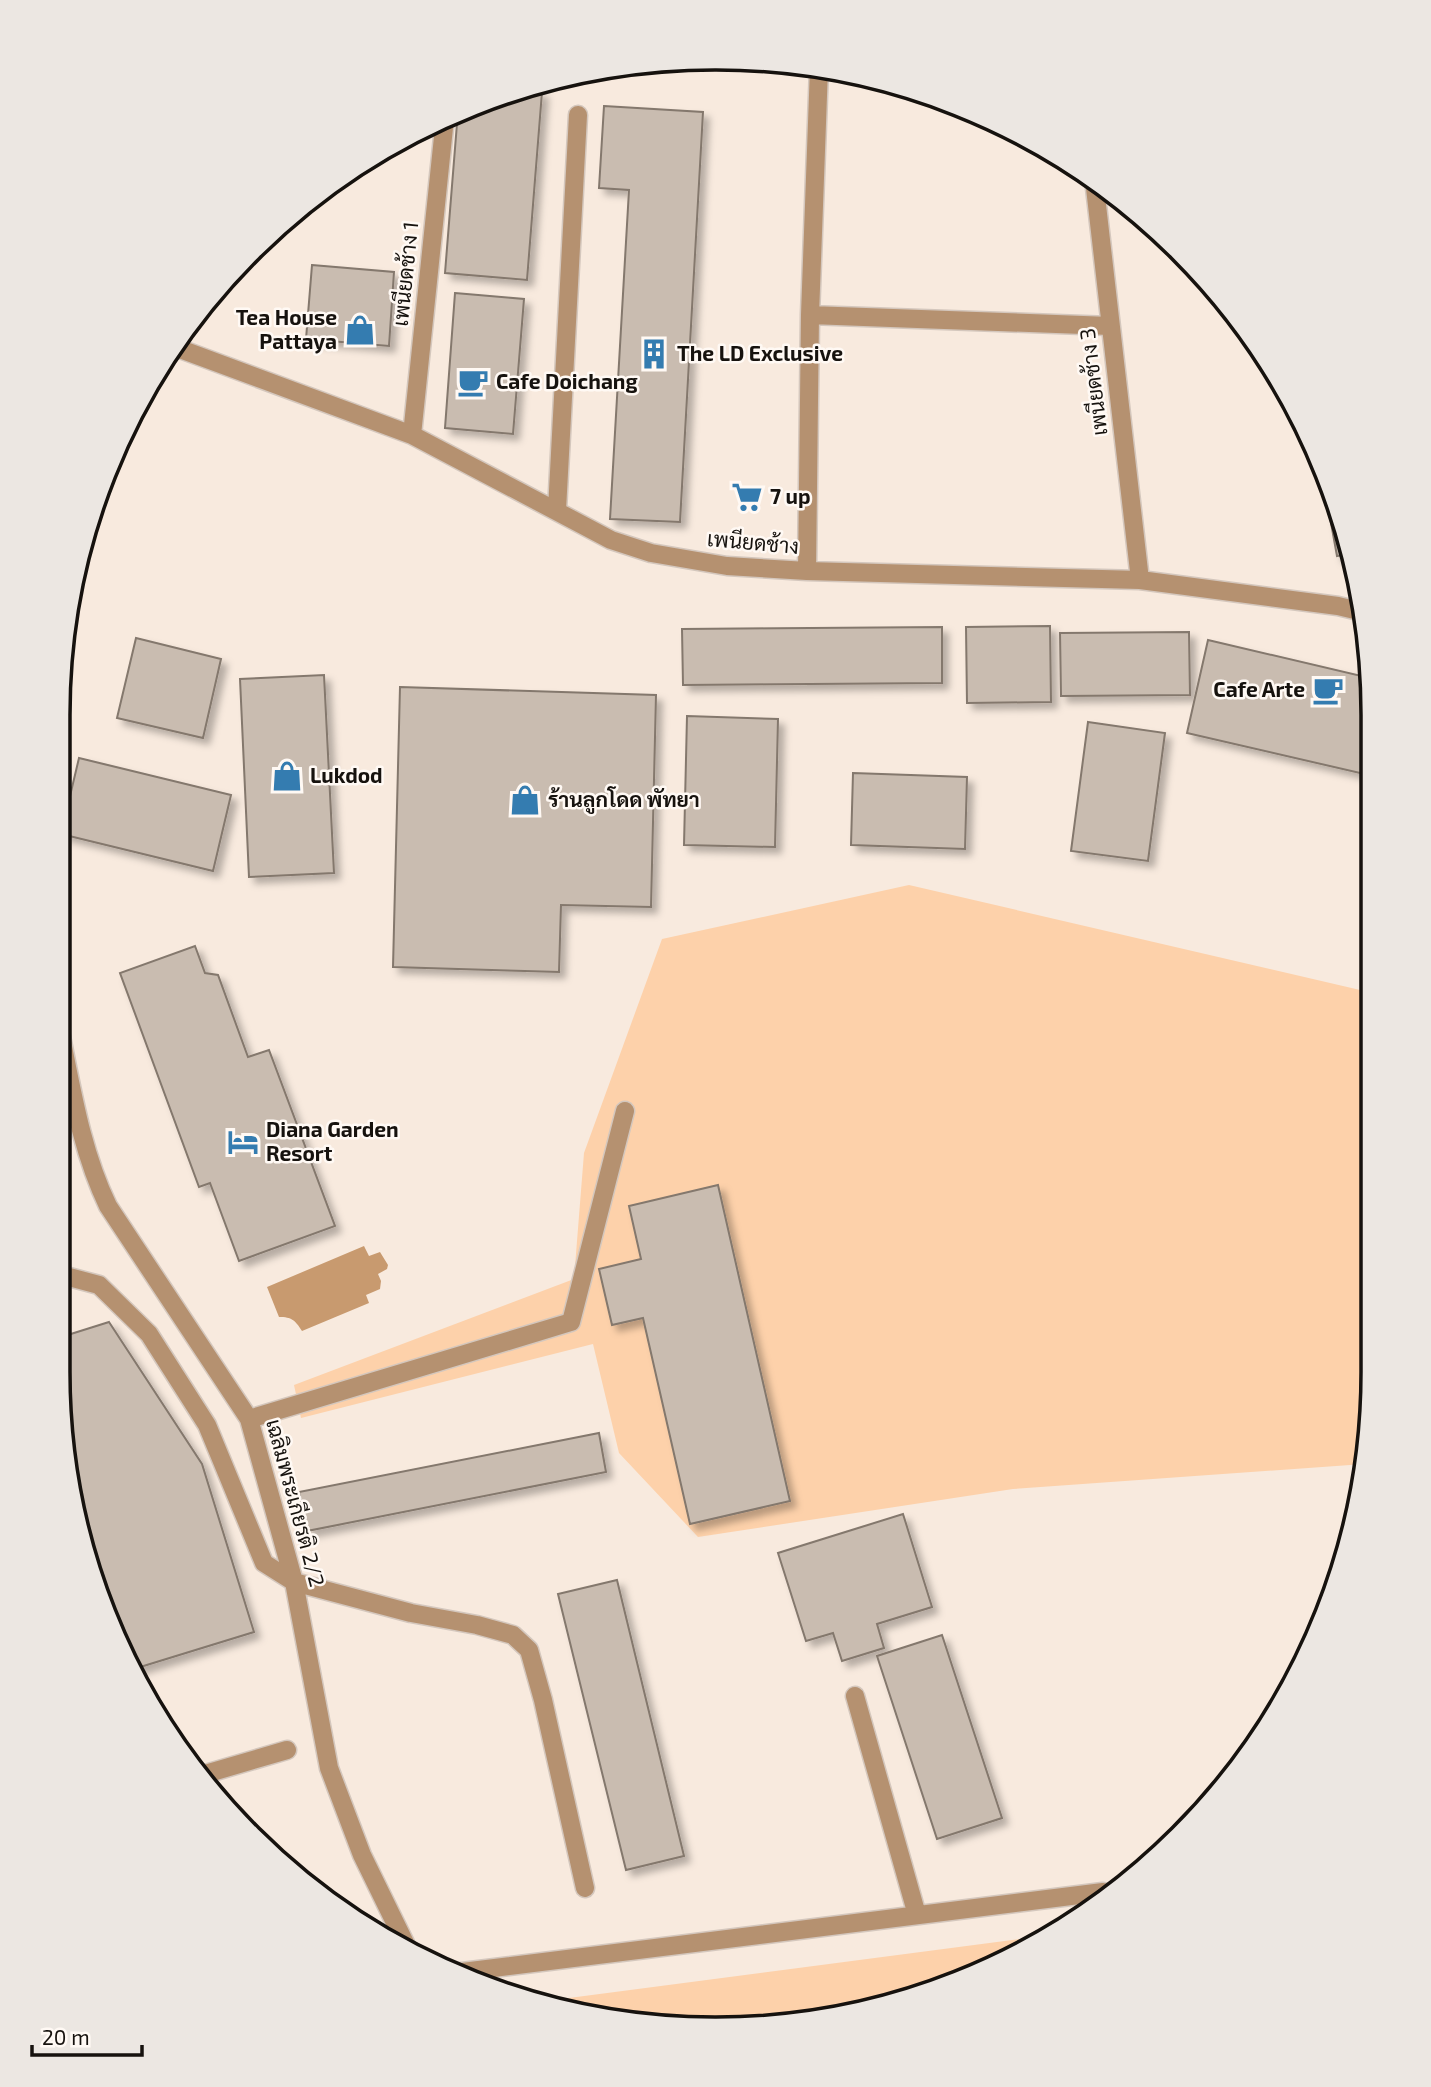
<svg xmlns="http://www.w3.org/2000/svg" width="1431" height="2087" font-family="'Exo 2',Sarabun,sans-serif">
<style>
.green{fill:#fdd1aa}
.water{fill:#c89a6f}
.building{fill:#c9bcb0;stroke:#84786d;stroke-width:2;filter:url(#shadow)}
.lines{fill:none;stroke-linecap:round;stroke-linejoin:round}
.minor-casing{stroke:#d4c7bd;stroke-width:21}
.minor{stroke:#b59170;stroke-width:18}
.labels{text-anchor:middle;stroke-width:5;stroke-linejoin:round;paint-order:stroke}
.street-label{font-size:21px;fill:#16120e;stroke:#fff9f4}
.poi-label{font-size:21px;font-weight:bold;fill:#16120e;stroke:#fff9f4;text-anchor:start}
.rim{fill:none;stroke:#16120e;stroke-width:3.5}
</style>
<defs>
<filter id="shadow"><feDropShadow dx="6" dy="6" stdDeviation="3.5" flood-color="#0004"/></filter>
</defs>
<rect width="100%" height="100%" fill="#f8eade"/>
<path class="green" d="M909,885L1373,993V1371L1364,1464L1013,1489L698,1537L619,1453L593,1344L301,1418L294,1385L574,1279L584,1153L662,939Z
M1043,1936L1007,1961L843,2017L630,2024L546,2001Z"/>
<path class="water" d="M364,1246L369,1256L380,1252L388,1265L387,1269L378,1274L381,1281L380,1289L366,1295L369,1303L302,1331C295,1320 292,1317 279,1317L267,1287Z"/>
<path class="building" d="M521,90L542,92L527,280L445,273L458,111Z
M604,106L703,112L680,522L610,519L629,190L599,188Z
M312,265L394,272L389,346L306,339Z
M455,293L524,299L513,434L445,428Z
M1322,473L1349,554L1337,556Z
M1050,626L1051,702L967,703L966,627Z
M942,627V683L683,685L682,629Z
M1189,632L1190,695L1061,696L1060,633Z
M136,638L221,659L203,738L117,718Z
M1208,640L1370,678L1373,716V776L1187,733Z
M324,675L334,873L249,877L240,679Z
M400,687L656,695L651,907L561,905L559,972L393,967Z
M687,716L778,719L775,847L684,845Z
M1088,722L1165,733L1148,861L1071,851Z
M79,758L231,795L213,871L61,834Z
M853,773L967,777L965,849L851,845Z
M195,946L205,973L218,975L248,1057L269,1050L335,1226L239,1261L210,1183L199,1187L120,973Z
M718,1185L790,1501L690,1524L643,1318L612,1325L599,1269L641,1259L629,1206Z
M109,1322L202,1464L254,1632L137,1668L80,1542L58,1372V1338Z
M599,1433L606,1472L307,1531L299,1492Z
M903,1514L932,1607L877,1624L884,1648L842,1661L833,1633L806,1641L778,1553Z
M617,1580L684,1856L626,1870L558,1594Z
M942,1635L1002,1818L937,1839L877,1656Z"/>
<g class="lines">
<g class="minor-casing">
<path id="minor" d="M1094,179L1140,580
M810,315L1110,326
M180,349L412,435L611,540L651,553L727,566L807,571L1140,580L1338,606L1363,612
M412,435L445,118
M557,510L578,115
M807,571L810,315L819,68
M58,1022C71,1084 80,1148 108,1206L249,1419L294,1582L329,1768L362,1855L405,1943
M58,1274L99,1285L149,1334L207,1425L264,1563L294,1582L411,1613L477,1625L513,1635L529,1650L543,1700L585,1888
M249,1419L571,1322L625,1111
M855,1696L917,1915
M202,1775L287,1750
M454,1973L1103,1892"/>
</g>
<use href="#minor" class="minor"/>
</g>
<defs>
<g id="shop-bare" transform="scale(2.415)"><path d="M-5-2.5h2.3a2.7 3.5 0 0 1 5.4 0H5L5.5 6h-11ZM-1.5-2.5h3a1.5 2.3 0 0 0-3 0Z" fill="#347cb0" stroke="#fff9f4" stroke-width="2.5" paint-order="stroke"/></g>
<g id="building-bare" transform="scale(2.415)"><path d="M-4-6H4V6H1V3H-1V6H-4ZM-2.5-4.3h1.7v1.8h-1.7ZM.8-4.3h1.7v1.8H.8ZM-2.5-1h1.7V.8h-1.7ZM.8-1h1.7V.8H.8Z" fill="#347cb0" stroke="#fff9f4" stroke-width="2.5" paint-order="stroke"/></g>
<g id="cafe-bare" transform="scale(2.415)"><path d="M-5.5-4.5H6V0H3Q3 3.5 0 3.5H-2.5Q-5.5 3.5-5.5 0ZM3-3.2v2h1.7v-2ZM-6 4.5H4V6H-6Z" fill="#347cb0" stroke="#fff9f4" stroke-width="2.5" paint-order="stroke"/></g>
<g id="supermarket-bare" transform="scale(2.415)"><path d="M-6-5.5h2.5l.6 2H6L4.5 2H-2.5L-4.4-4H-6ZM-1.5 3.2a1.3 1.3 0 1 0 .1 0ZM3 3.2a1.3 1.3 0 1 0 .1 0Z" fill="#347cb0" stroke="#fff9f4" stroke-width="2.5" paint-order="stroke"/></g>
<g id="hotel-bare" transform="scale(2.415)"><path d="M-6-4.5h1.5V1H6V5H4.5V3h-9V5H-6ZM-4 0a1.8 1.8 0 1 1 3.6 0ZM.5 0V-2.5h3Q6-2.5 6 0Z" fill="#347cb0" stroke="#fff9f4" stroke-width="2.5" paint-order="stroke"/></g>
</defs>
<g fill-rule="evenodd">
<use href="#shop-bare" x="360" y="330"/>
<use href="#building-bare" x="654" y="354"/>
<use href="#cafe-bare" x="473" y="382"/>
<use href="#supermarket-bare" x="747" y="497"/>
<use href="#cafe-bare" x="1328" y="690"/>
<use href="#shop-bare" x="287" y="776"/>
<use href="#shop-bare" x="525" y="800"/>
<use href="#hotel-bare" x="243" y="1142"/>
</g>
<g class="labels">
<g class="street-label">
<text transform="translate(406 274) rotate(-84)" y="7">เพนียดช้าง 1</text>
<text transform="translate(1094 382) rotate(-97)" y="7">เพนียดช้าง 3</text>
<text transform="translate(753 543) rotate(5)" y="7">เพนียดช้าง</text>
<text transform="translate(295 1503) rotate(75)" y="7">เฉลิมพระเกียรติ 2/2</text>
</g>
<g class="poi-label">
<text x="337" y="325" text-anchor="end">Tea House<tspan x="337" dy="24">Pattaya</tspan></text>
<text x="677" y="361">The LD Exclusive</text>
<text x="496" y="389">Cafe Doichang</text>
<text x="770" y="504">7 up</text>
<text x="1305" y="697" text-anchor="end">Cafe Arte</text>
<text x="310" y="783">Lukdod</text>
<text x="548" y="807">ร้านลูกโดด พัทยา</text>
<text x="266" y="1137">Diana Garden<tspan x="266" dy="24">Resort</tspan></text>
</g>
</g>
<path d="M0 0H1431V2087H0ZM715 70H716A645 645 0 0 1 1361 715V1372A645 645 0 0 1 716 2017H715A645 645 0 0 1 70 1372V715A645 645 0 0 1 715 70Z" fill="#ece7e2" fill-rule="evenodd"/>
<path class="rim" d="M715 70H716A645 645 0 0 1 1361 715V1372A645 645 0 0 1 716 2017H715A645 645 0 0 1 70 1372V715A645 645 0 0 1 715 70Z"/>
<path d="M32 2045v10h110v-10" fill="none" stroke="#16120e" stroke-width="3.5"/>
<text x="42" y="2045" font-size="21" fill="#16120e" stroke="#fff9f4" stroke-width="5" paint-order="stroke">20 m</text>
</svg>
